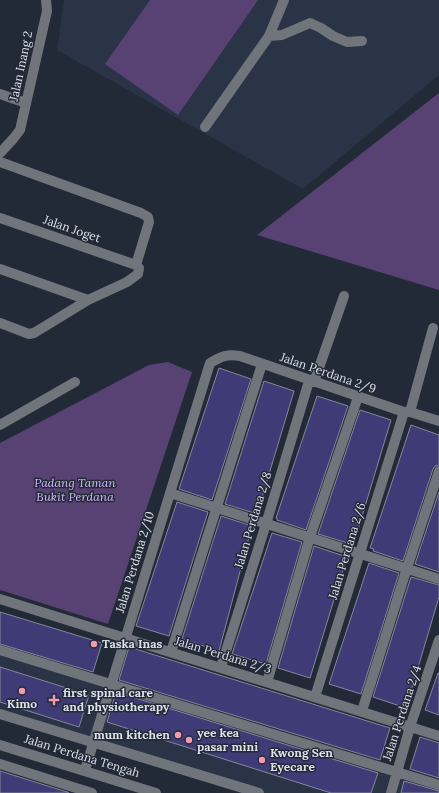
<svg xmlns="http://www.w3.org/2000/svg" width="439" height="793" font-family="Lora,serif">
<style>
.built{fill:#2a3446}
.green{fill:#584273}
.building{fill:#3e3b76;stroke:#868799}
.lines{fill:none;stroke-linecap:round;stroke-linejoin:round}
.minor{stroke:#6f757b;stroke-width:10}
.poi-dot{fill:#f29aaf;stroke:#232a37;stroke-width:1.5}
.labels{text-anchor:middle;stroke-width:3;stroke-linejoin:round;paint-order:stroke}
.street-label{font-size:12px;fill:#dce1ea;stroke:#232a37}
.park-label{font-size:12px;font-style:italic;fill:#d5b8fe;stroke:#232a37}
.poi-label{font-size:12px;font-weight:bold;fill:#dce1ea;stroke:#232a37;text-anchor:start}
</style>
<rect width="100%" height="100%" fill="#232a37"/>
<path class="built" d="M64,0H439V75L303,189L57,50Z
M0,647L439,782V793H244L0,719Z"/>
<path class="green" d="M150,0H258L178,115L105,64Z
M439,93V290L257,235Z
M168,362L192,372L108,624L0,590V443L149,365Z"/>
<path class="building" d="M219,368L251,379L212,500L179,489Z
M264,381L294,391L257,514L225,504Z
M317,396L348,406L306,530L277,520V518H276Z
M360,410L391,420L354,543L352,542L351,544L318,534Z
M411,425L439,435V465L435,466L433,469L403,561L373,551L374,549L370,548Z
M439,492V572L415,564Z
M177,502L208,512L169,636L136,626Z
M221,516L252,526L219,651L182,639Z
M272,533L302,542L266,664L232,654Z
M314,546L347,557L310,678L278,668Z
M369,563L399,573L361,694L329,684Z
M411,577L439,585V597L406,708L373,697Z
M0,612L102,643L93,672L0,644Z
M129,647L390,728L380,760L119,680Z
M0,667L89,695L79,727L0,702Z
M438,673H439V715L425,710Z
M116,692L378,773L371,793H331L107,722Z
M420,737L439,743V778L410,769Z
M0,771L67,792L69,793H0Z
M404,781L439,791V793H401Z"/>
<g class="lines">
<path class="minor" d="M269,36L282,35L310,23L321,28L333,36L347,42L362,41
M0,94L26,103
M205,127L269,36L284,0
M0,153L13,139L20,130L47,11L46,0
M0,162L141,213L148,217L149,222L136,265L139,268L138,274L127,282L88,300L34,333L29,334L0,323
M0,218L136,265
M0,269L88,300
M314,382L344,296
M410,412L433,328
M0,425L75,382
M170,493L439,579
M0,599L439,736
M0,650L439,785
M171,652L262,364
M221,667L266,524L309,381
M267,682L310,537L358,397
M315,697L404,412
M362,711L407,568L439,471
M0,714L259,793
M0,745L156,793
M0,764L92,793
M85,770L210,363C222,356 227,354 240,356L404,412H410L439,421
M391,793L410,727L439,640"/>
</g>
<g class="poi-dot">
<circle cx="94" cy="644" r="4"/>
<circle cx="22" cy="691" r="4"/>
<path d="M52 694h4v4h4v4h-4v4h-4v-4h-4v-4h4z"/>
<circle cx="178" cy="735" r="4"/>
<circle cx="189" cy="740" r="4"/>
<circle cx="262" cy="760" r="4"/>
</g>
<g class="labels">
<g class="street-label">
<text transform="translate(21 66) rotate(-78)" y="4">Jalan Inang 2</text>
<text transform="translate(72 229) rotate(19)" y="4">Jalan Joget</text>
<text transform="translate(328 373) rotate(19)" y="4">Jalan Perdana 2/9</text>
<text transform="translate(253 520) rotate(-73)" y="4">Jalan Perdana 2/8</text>
<text transform="translate(347 551) rotate(-73)" y="4">Jalan Perdana 2/6</text>
<text transform="translate(135 562) rotate(-73)" y="4">Jalan Perdana 2/10</text>
<text transform="translate(223 655) rotate(17)" y="4">Jalan Perdana 2/3</text>
<text transform="translate(402 713) rotate(-72)" y="4">Jalan Perdana 2/4</text>
<text transform="translate(82 756) rotate(17)" y="4">Jalan Perdana Tengah</text>
</g>
<g class="park-label">
<text x="75" y="487">Padang Taman<tspan x="75" dy="14">Bukit Perdana</tspan></text>
</g>
<g class="poi-label">
<text x="102" y="648">Taska Inas</text>
<text x="63" y="697">first spinal care<tspan x="63" dy="14">and physiotherapy</tspan></text>
<text x="22" y="708" text-anchor="middle">Kimo</text>
<text x="197" y="737">yee kea<tspan x="197" dy="14">pasar mini</tspan></text>
<text x="170" y="739" text-anchor="end">mum kitchen</text>
<text x="270" y="757">Kwong Sen<tspan x="270" dy="14">Eyecare</tspan></text>
</g>
</g>
</svg>
